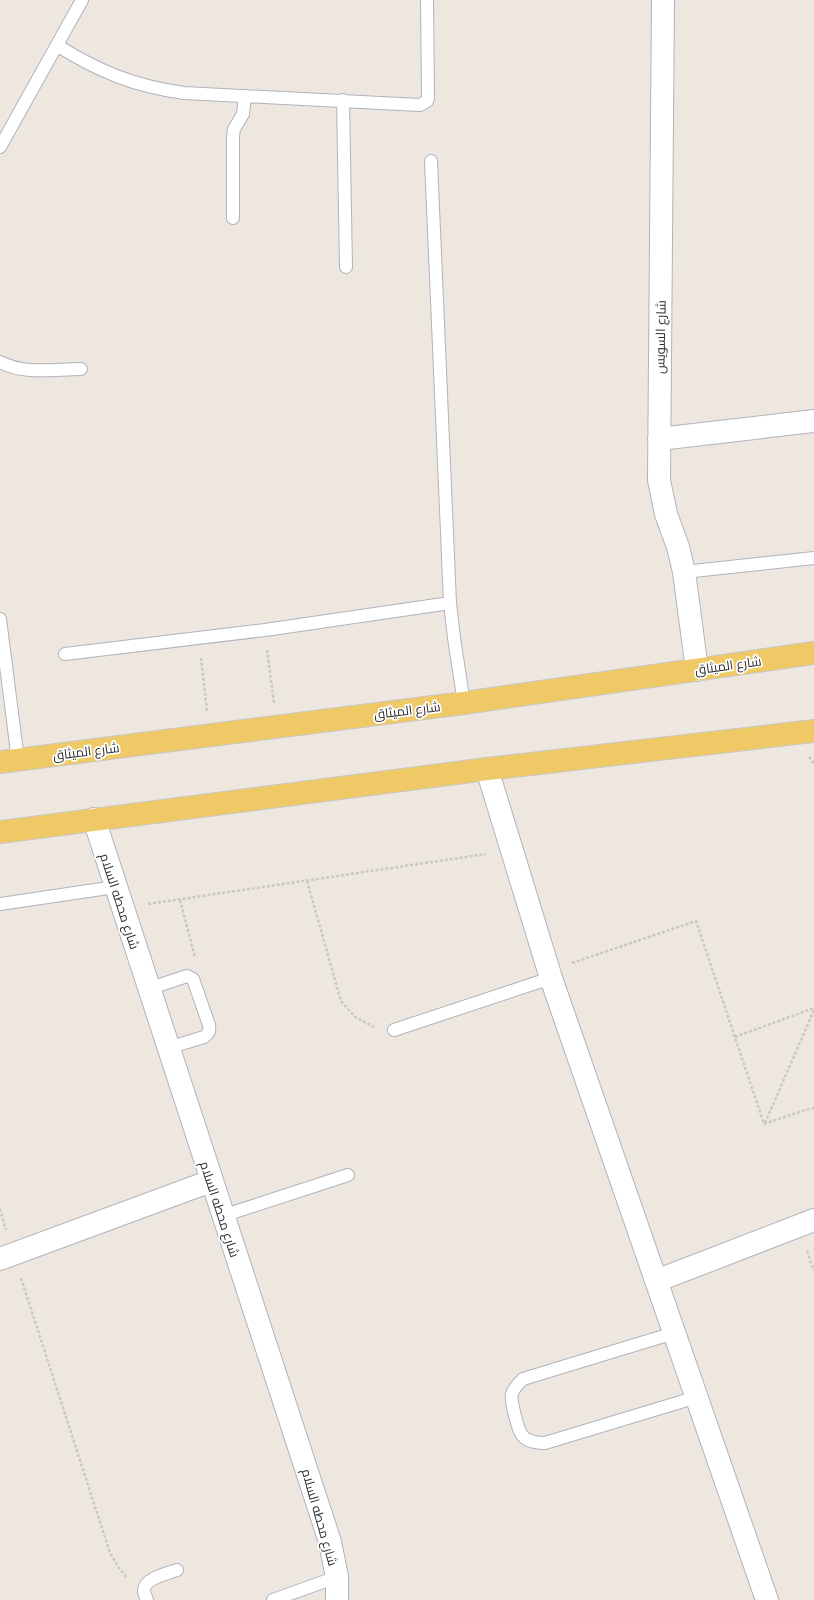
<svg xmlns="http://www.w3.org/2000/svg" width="814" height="1600" font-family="Roboto,Cairo,sans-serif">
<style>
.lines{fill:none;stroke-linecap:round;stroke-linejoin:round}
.lane-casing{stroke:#b0b3bd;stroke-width:14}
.street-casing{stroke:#b0b3bd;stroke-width:24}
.primary-casing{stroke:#c8c8c8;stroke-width:24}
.path{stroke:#c8c8c8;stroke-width:2.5;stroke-dasharray:3 2;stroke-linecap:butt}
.lane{stroke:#fff;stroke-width:12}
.street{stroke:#fff;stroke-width:22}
.primary{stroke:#eec965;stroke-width:22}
.labels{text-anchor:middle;stroke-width:3.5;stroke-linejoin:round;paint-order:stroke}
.street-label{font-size:13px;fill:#2d2d2d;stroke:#fff}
</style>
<rect width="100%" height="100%" fill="#eee7e0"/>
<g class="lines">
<g class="lane-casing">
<path id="lane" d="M58,46C100,72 134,86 184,93L420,105L427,101L428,98L427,0
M343,100L346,267
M0,147L82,0
M431,161L450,603L454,638L464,703
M233,218V137L234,129L243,114L245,96
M0,362C24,375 55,369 81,369
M684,572L814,558
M0,619L18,760
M65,654L265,630L450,603
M0,904L115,887
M148,989L187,976L193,979L209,1025C210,1031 209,1033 204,1037L168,1048
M394,1030L551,978
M222,1216L348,1175
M674,1333L523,1379C519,1383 514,1387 512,1394C510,1400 518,1430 522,1435C527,1442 537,1443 545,1443L697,1397
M147,1600C146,1597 144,1594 144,1591C143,1579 168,1573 177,1570
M273,1600L337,1577"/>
</g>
<g class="street-casing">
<path id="street" d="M663,0L659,480L666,514L678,547L684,572L697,670
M659,439L814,421
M487,769L551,978L767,1600
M94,819L330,1542L337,1577V1600
M0,1259L211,1181
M656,1281L814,1220"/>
</g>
<g class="primary-casing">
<path id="primary" d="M0,762L464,703L814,653
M0,832L487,769L814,731"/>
</g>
<path class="path" d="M267,650L274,703
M201,658L207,711
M809,757L814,764
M307,881L341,1001L355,1017L374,1027
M180,900L195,957
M148,904L486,854
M572,963L696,921L764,1124L805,1110L814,1108
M735,1037L814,1008
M765,1123L814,1010
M0,1209L6,1230
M807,1251L814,1271
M21,1278L110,1553L119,1568L127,1578"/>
<use href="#lane" class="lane"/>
<use href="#street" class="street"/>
<use href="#primary" class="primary"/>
</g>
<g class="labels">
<g class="street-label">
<text transform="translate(660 337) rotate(-89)" y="5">شارع السويس</text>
<text transform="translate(728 665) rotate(-8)" y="5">شارع الميثاق</text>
<text transform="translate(407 710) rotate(-7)" y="5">شارع الميثاق</text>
<text transform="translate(86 751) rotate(-7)" y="5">شارع الميثاق</text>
<text transform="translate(120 901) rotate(72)" y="5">شارع محطه السلام</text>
<text transform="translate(220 1209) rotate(72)" y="5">شارع محطه السلام</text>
<text transform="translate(320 1517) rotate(74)" y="5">شارع محطه السلام</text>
</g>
</g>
</svg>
